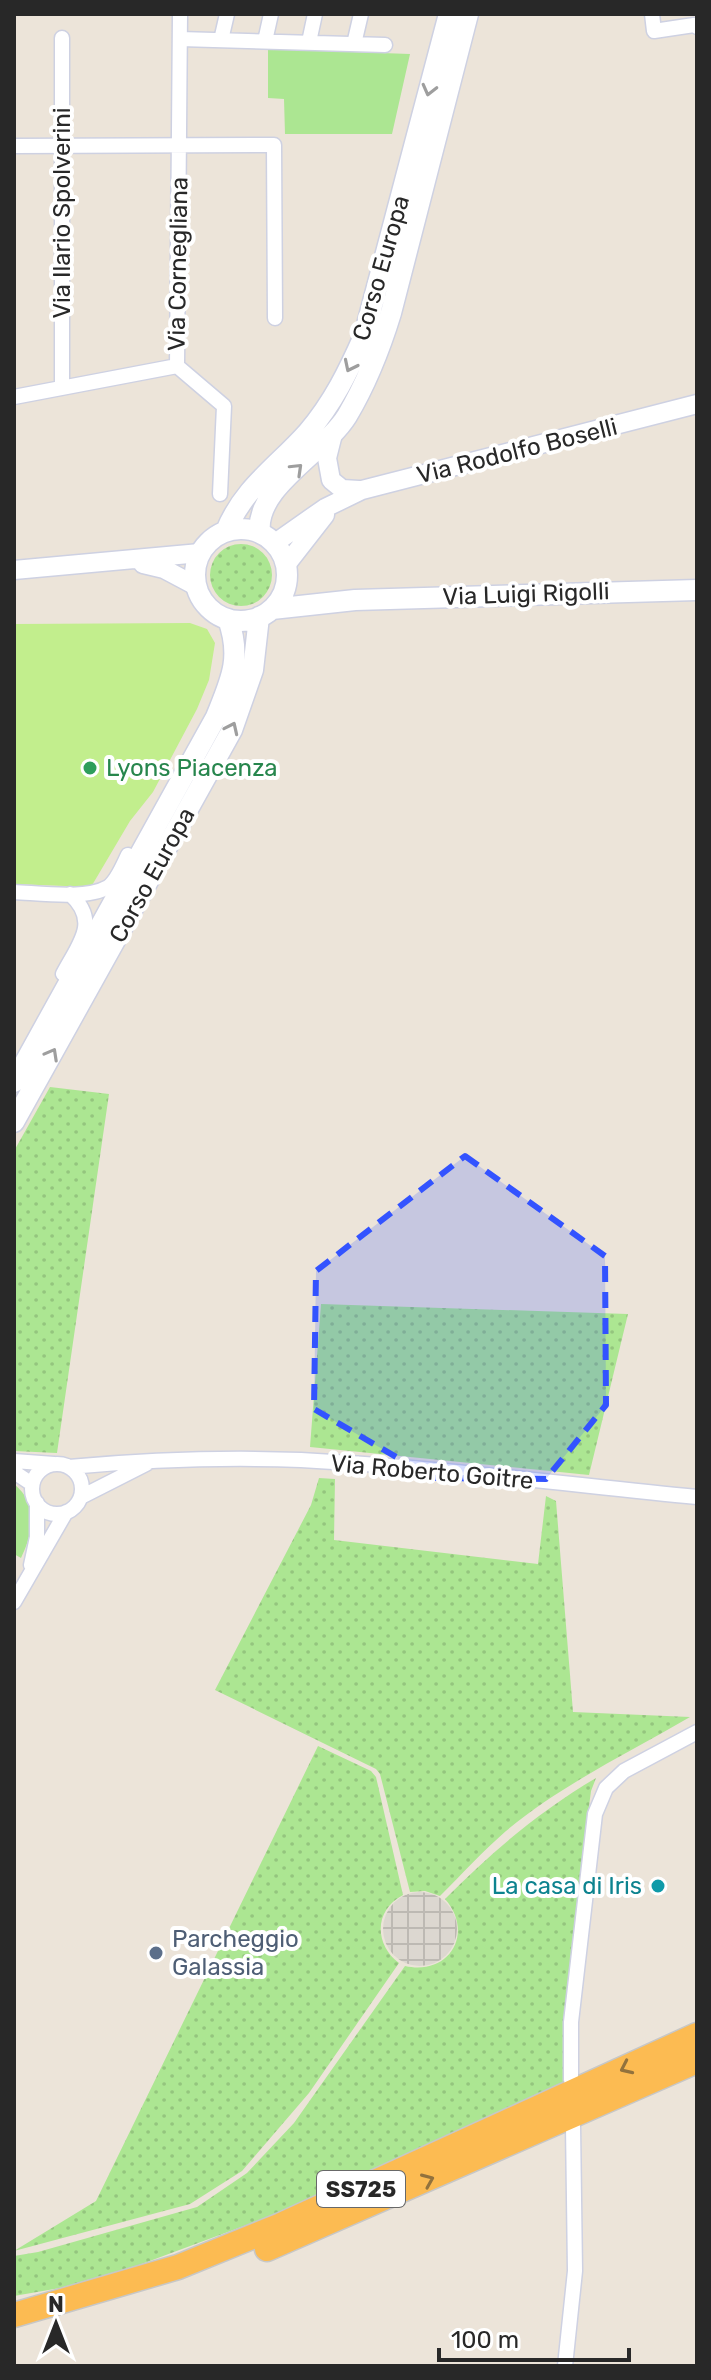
<svg xmlns="http://www.w3.org/2000/svg" width="711" height="2380" font-family="Rubik,sans-serif">
<style>
.grass{fill:url(#grass-dots)}
.park{fill:#ace692}
.pitch{fill:#c2ee8d}
.plaza{fill:url(#plaza-grid)}
.lines{fill:none;stroke-linecap:round;stroke-linejoin:round}
.minor-casing{stroke:#ced1e2;stroke-width:17}
.tertiary-casing{stroke:#ced1e2;stroke-width:21}
.secondary-casing{stroke:#ced1e2;stroke-width:23}
.trunk-casing{stroke:#c7c7c7;stroke-width:27}
.minor{stroke:#fff;stroke-width:14}
.tertiary{stroke:#fff;stroke-width:18}
.secondary{stroke:#fff;stroke-width:20}
.trunk{stroke:#fcbb52;stroke-width:24}
.oneway{stroke:#9e9e9e}
.oneway2{stroke:#92723d}
.marked{fill:#3353ff;fill-opacity:0.2;stroke:#3353ff;stroke-width:6;stroke-dasharray:16 10;stroke-linejoin:round}
.leisure-dot{fill:#2e9e5b;stroke:#fff;stroke-width:3}
.culture-dot{fill:#0f9aa8;stroke:#fff;stroke-width:3}
.service-dot{fill:#5c6f8a;stroke:#fff;stroke-width:3}
.labels{text-anchor:middle;stroke-width:8;stroke-linejoin:round;paint-order:stroke}
.shield{fill:#fff;stroke:#686868;stroke-width:2}
.shield-label{font-size:22px;font-weight:bold;fill:#282828}
.street-label{font-size:24px;fill:#282828;stroke:#fff}
.leisure-label{font-size:24px;fill:#27864d;stroke:#fff;text-anchor:start}
.culture-label{font-size:24px;fill:#0d838f;stroke:#fff;text-anchor:end}
.service-label{font-size:24px;fill:#4e5e75;stroke:#fff;text-anchor:start}
</style>
<defs>
<pattern id="grass-dots" width="8" height="8" patternUnits="userSpaceOnUse" patternTransform="scale(2)"><rect width="8" height="8" fill="#ace692"/><path d="M2 2h.1M6 6h.1" fill="none" stroke="#94c57e" stroke-width="1.8" stroke-linecap="round"/></pattern>
<pattern id="plaza-grid" width="8" height="8" patternUnits="userSpaceOnUse" patternTransform="scale(2)"><rect width="8" height="8" fill="#dcd7d0"/><path d="M0 4h8M4 0v8" fill="none" stroke="#bdb9b3"/></pattern>
</defs>
<rect width="100%" height="100%" fill="#ece4d9"/>
<path class="grass" d="M210 575a31 31 0 1 1 62 0a31 31 0 1 1-62 0Z
M50,1087L109,1094L57,1453L14,1451V1151Z
M321,1304L628,1314L589,1475L310,1447Z
M319,1478L335,1479L334,1540L538,1564L546,1496L556,1501L573,1712L690,1717C628,1753 561,1785 506,1831C483,1851 462,1874 440,1896L425,1891L410,1892L380,1774L376,1769L215,1690L311,1505Z
M318,1746L371,1771L376,1777L403,1895C374,1910 374,1944 399,1963L309,2093L242,2171L190,2204L14,2251L96,2201Z
M596,1778L591,1791L588,1814L569,1976L565,2085L351,2186L139,2265L60,2288L14,2296V2256L38,2252L197,2207L247,2173L294,2123L405,1966C449,1976 475,1933 445,1899C493,1851 537,1813 596,1778Z"/>
<path class="park" d="M268,49L410,54L392,134H285L284,99L268,98Z
M14,1484C39,1504 33,1533 21,1558L14,1554Z"/>
<path class="pitch" d="M190,623L207,629L215,643L209,680L197,709L153,792L130,821L91,887L14,884V624Z"/>
<path class="plaza" d="M383 1929a37 37 0 1 1 74 0a37 37 0 1 1-74 0Z"/>
<g class="lines">
<g class="minor-casing">
<path id="minor" d="M180,14L177,366L224,406L220,494
M652,14L654,31L694,25L697,27
M62,38V388
M180,39L385,45
M221,40L227,14
M265,41L271,14
M309,42L315,14
M354,44L361,14
M14,146L274,145L275,318
M14,397L177,366
M14,892C39,893 86,900 108,887C117,881 123,865 128,855
M63,974C78,945 101,922 70,894
M14,1461L54,1464
M32 1489a25 25 0 1 1 50 0a25 25 0 1 1-50 0Z
M69,1467C146,1460 224,1457 301,1460C433,1467 565,1484 697,1497
M14,1472L32,1484
M81,1497L146,1464
M31,1565L37,1537V1503
M14,1602L66,1512
M571,2080V2022L595,1814L606,1788L624,1771L697,1732
M565,2366L575,2271L573,2126"/>
</g>
<g class="tertiary-casing">
<path id="tertiary" d="M333,434L327,458L331,480L342,489L359,490
M275,543L325,508L362,490L697,404
M143,564L164,569L196,586
M286,565L325,515
M14,570L200,553"/>
</g>
<g class="secondary-casing">
<path id="secondary" d="M195 575a46 46 0 1 1 92 0a46 46 0 1 1-92 0Z
M226,531C244,487 278,466 308,432C333,403 349,370 364,336L449,14
M260,533C254,487 324,453 347,416C366,384 380,349 391,313L468,14
M272,609L355,600L697,590
M14,1082L216,717C231,680 242,658 228,619
M14,1122L232,730L253,670L259,617"/>
</g>
<g class="trunk-casing">
<path id="trunk" d="M267,2249L697,2061
M14,2315L178,2267L281,2225L697,2035"/>
</g>
<use href="#minor" class="minor"/>
<use href="#tertiary" class="tertiary"/>
<use href="#secondary" class="secondary"/>
<use href="#trunk" class="trunk"/>
</g>
<defs><path id="oneway-chevron" d="M-2-3.5L2.5 0L-2 3.5" fill="none" stroke-width="1.6" stroke-linecap="round" stroke-linejoin="round" transform="scale(2)"/></defs>
<g class="oneway">
<use href="#oneway-chevron" transform="translate(429 90) rotate(104)"/>
<use href="#oneway-chevron" transform="translate(350 366) rotate(116)"/>
<use href="#oneway-chevron" transform="translate(297 469) rotate(-44)"/>
<use href="#oneway-chevron" transform="translate(232 728) rotate(-65)"/>
<use href="#oneway-chevron" transform="translate(52 1054) rotate(-61)"/>
</g>
<g class="oneway2">
<use href="#oneway-chevron" transform="translate(626 2068) rotate(155)"/>
<use href="#oneway-chevron" transform="translate(428 2180) rotate(-23)"/>
</g>
<path class="marked" d="M465,1156L605,1256L606,1405L546,1479L432,1478L314,1409L316,1271Z"/>
<circle class="leisure-dot" cx="90" cy="768" r="8"/>
<circle class="culture-dot" cx="658" cy="1886" r="8"/>
<circle class="service-dot" cx="156" cy="1953" r="8"/>
<g class="labels">
<rect class="shield" x="317" y="2171" width="88" height="36" rx="6"/>
<g class="shield-label">
<text x="361" y="2197">SS725</text>
</g>
<g class="street-label">
<text transform="translate(62 213) rotate(-90)" y="8">Via Ilario Spolverini</text>
<text transform="translate(178 264) rotate(-89)" y="8">Via Cornegliana</text>
<text transform="translate(381 268) rotate(-74)" y="8">Corso Europa</text>
<text transform="translate(517 451) rotate(-14)" y="8">Via Rodolfo Boselli</text>
<text transform="translate(526 594) rotate(-2)" y="8">Via Luigi Rigolli</text>
<text transform="translate(152 875) rotate(-61)" y="8">Corso Europa</text>
<text transform="translate(432 1472) rotate(5)" y="8">Via Roberto Goitre</text>
</g>
<g class="leisure-label">
<text x="106" y="776">Lyons Piacenza</text>
</g>
<g class="culture-label">
<text x="642" y="1894">La casa di Iris</text>
</g>
<g class="service-label">
<text x="172" y="1947">Parcheggio<tspan x="172" dy="28">Galassia</tspan></text>
</g>
</g>
<rect width="711" height="2380" fill="none" stroke="#282828" stroke-width="32"/>
<g transform="translate(56 2324)" stroke="#ffffff" stroke-width="6" paint-order="stroke">
<path d="M0-6L14 30L0 20L-14 30Z" fill="#282828"/>
<text y="-12" font-size="22" font-weight="bold" text-anchor="middle" fill="#282828">N</text>
</g>
<path d="M439 2348v12h190v-12" fill="none" stroke="#282828" stroke-width="4"/>
<text x="451" y="2348" font-size="24" fill="#282828" stroke="#ffffff" stroke-width="6" paint-order="stroke">100 m</text>
</svg>
